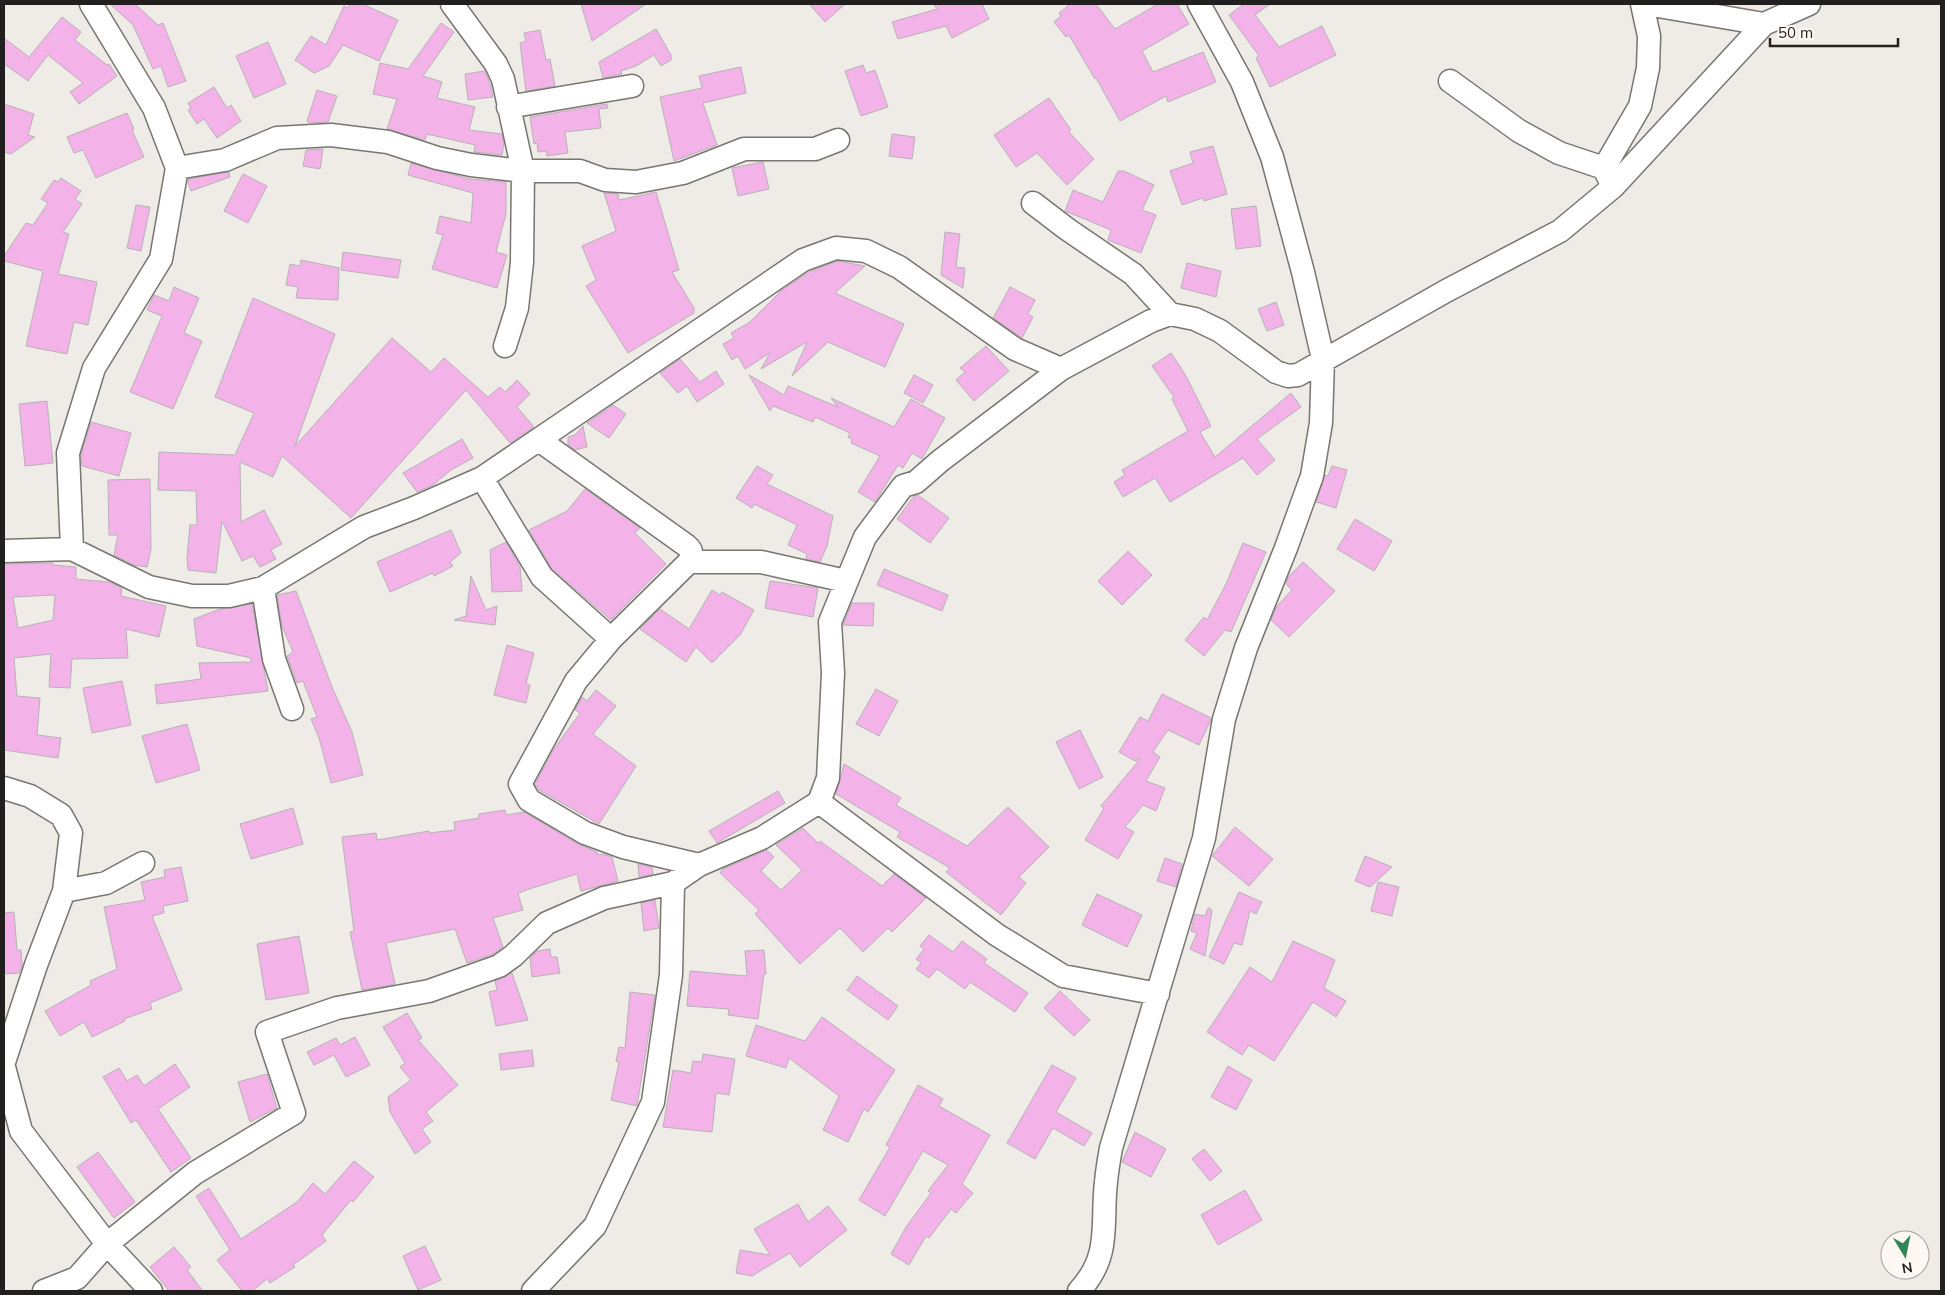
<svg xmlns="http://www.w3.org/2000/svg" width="1945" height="1295" font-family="Mulish,sans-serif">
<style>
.building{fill:#f3b3e8;stroke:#b7b2b6;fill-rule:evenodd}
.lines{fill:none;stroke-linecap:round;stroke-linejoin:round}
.minor-casing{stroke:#797571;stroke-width:25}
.minor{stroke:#fff;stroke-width:22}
</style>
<rect width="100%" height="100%" fill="#efebe6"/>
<path class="building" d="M110,4H135L158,25L163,23L186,81L168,87L161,66L153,69L133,25Z
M350,4H362L398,20L379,61L343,45L329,66L314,73L295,60L311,36L326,45L344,6L348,8Z
M581,4H646L592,41Z
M809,4H845L825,22Z
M934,4H982L989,19L952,38L946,26L898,39L892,22L937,9Z
M1070,4H1096L1115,29L1158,4H1177L1189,24L1142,51L1153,72L1203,52L1216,82L1168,102L1166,96L1120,121L1096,78L1095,79L1069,35L1066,37L1054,22L1061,16L1059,13Z
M1244,4H1270L1255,15L1279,47L1322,26L1336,55L1270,87L1256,58L1259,56L1229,15Z
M62,17L81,32L75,40L107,65L109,64L117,76L79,104L70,92L83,83L48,55L28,81L4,64V38L29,57Z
M441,23L454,32L423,76L442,82L437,98L475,107L469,130L502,134L504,143L502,155L474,152L475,145L427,134L425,140L387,129L397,99L373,94L380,63L408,69Z
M656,29L671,55V60L661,66L654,55L636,66L621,71L622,74L603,78L599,62Z
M540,30L546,60L550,59L555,86L526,91L520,43L526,41L524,33Z
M268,42L286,84L254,98L236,56Z
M863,65L866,73L875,70L888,107L861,116L845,71Z
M741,67L746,93L703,103L717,145L674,161L660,97L702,88L699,76Z
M485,71L490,83L493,97L468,100L465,74Z
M214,87L227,108L231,105L241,121L217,138L204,119L197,124L188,110L191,108L188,103Z
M317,90L337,96L328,122L310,123L307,121Z
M1049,98L1071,130L1069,132L1094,159L1067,185L1037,153L1016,167L994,135Z
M4,104L34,114L28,135L35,137L11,154L4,152Z
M607,104L608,108L599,109L601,128L565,132L568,153L547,156L546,151L538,152L537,143L534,144L530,117Z
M127,113L134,129L132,130L144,157L96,178L83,150L74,153L67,137Z
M892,134L915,137L912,159L889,156Z
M1213,146L1227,194L1204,201L1203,198L1182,205L1170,171L1193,163L1190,152Z
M323,149L320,169L303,166L306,150Z
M763,162L769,189L738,196L732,168Z
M411,163L470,179L506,182V214L496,252L507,255L497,288L432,269L443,235L436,233L440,216L471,223L473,193L408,175Z
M1118,171H1124L1154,185L1142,210L1156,215L1141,253L1108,240L1111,230L1065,211L1073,190L1103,202Z
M229,172L230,177L191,191L188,182V179Z
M243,174L267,186L248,223L224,211Z
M61,178L81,191L75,199L82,204L63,232L69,234L58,274L97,282L88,325L74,322L67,354L26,346L43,271L4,261V256L26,223L33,225L48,203L41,199L54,180L58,182Z
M656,192L679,270L672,272L694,308V313L628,353L586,286L596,280L582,246L616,231L604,193L618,194L619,200Z
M136,205L150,207L141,251L127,248Z
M1256,206L1261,246L1236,249L1231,209Z
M945,232L960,234L956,267L965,268L963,288L941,275Z
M343,252L401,260L398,278L341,270Z
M301,260L339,268L338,300L296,298L298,287L286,285L290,264L300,266Z
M838,261L865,266L835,293L904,324L885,367L828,342L792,376L807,342L761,369L770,353L745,369L738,356L732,360L723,344L734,338L731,333L750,322L782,290L809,272Z
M1187,263L1221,271L1216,297L1181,288Z
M174,287L199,298L184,333L202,341L173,409L130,392L162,316L147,310L154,295L169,301Z
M1010,287L1035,300L1028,314L1033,317L1022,338L993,318Z
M253,298L335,334L295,446L392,338L431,372L444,358L488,397L500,387L505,392L517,380L530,394L517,407L534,427L510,443L466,390L351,518L282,456L273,477L240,462L241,522L264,510L282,544L271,550L276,559L260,567L253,556L242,561L222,521L216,573L188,570L187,557L190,525H197L196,491L158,490L159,452L235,455L254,413L215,397Z
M1276,302L1284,325L1267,331L1258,309Z
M986,346L1009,371L974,401L956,380L965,372L960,368Z
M1171,353L1185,374L1211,426L1200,432L1215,457L1291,393L1301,407L1257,439L1275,460L1257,475L1243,458L1170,502L1155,478L1123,497L1114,482L1125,475L1122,470L1188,431L1172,399L1174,397L1152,366Z
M680,359L700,382L716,371L724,384L697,402L687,386L678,393L660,373Z
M749,375L784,395L788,386L838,407L831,398L894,427L911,399L945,418L922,459L912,453L903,468L898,465L875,502L858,492L880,456L851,443L852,439L848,437L850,433L815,417L813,422L773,406L770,411Z
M914,375L933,385L923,403L904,393Z
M47,401L53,463L25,466L19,404Z
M613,405L626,414L609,438L587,423Z
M91,422L131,433L119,476L82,466L81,455Z
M583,426L587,447L575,450L568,445V437L575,435Z
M462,439L473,458L451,470L433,485L417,492L403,473Z
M757,466L773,475L767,484L833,516L827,546L820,562L806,559L807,554L788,545L797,525L754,504L752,508L736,498Z
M1332,466L1347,470L1336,508L1316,502L1325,475L1328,476Z
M150,479L151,549L147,567L134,565L114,555L118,535H109L108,480Z
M585,489L640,528L635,533L666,564L611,620L552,569L529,530L567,511Z
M918,495L949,518L930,543L897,519L914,496Z
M1355,519L1392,541L1374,571L1337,549Z
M451,530L461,553L450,562L453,566L434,576L433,573L390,592L377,562Z
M506,542L520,567L522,591L492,592L490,550Z
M1243,543L1266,552L1231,632L1225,630L1204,656L1185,640L1204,617L1207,620L1226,584Z
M1128,551L1152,575L1122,605L1098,581Z
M1303,562L1335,591L1289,637L1271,620L1277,606L1292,590L1286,584L1288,577Z
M53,563V565L76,567V579L109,582L122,588L121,596L166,606L159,637L126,629L128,658L72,659L70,688L49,687L51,654L14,658L17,696L40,698L37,735L61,738L58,758L4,750V564ZM55,595L53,620L18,628L13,597Z
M884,569L948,595L942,611L877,585Z
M471,576L486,610L497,606L495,625L454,620L466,616Z
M770,581L818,588L813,617L765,608Z
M712,590L720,595L722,592L754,610L740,635L712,663L696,647L686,662L640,629L660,609L689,629Z
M296,591L332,687L352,732L363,775L331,783L319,738L311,719L317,717L303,681L297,683L287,656L293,652L282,626L277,595Z
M852,603H874L873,626L843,625Z
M252,604L268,691L157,704L155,685L201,679L199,663L251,662V658L197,646L194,619L220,609Z
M507,645L534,653L526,684L530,685L526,703L494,695Z
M122,681L131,725L92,733L83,688Z
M876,689L898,701L879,736L856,724Z
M596,690L616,706L593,734L636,766L599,824L539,790L535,784L554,749L580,713L575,710L582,697L587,701Z
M1162,694L1211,718L1210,722L1199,745L1168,730L1153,752L1160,757L1146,781L1165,788L1156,811L1143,805L1125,827L1134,832L1118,859L1085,840L1104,808L1101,806L1140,759L1135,761L1119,752L1140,717L1148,721Z
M187,724L200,770L156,783L142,736Z
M1080,730L1103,777L1079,789L1056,742Z
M844,764L901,798L896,805L967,846L1008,807L1049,847L1019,877L1026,883L1001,915L946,872L950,868L897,837L900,832L836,794Z
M778,791L785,803L717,843L709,831Z
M293,808L303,844L251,859L240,824Z
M505,810L506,815L524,812L578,844L597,852L598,855L603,854L612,857L618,881L581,891L577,874L523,891L518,894L523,910L493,918L503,947L493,954L467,963L455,929L386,943L395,984L362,990L350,932L354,931L342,837L376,833L377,840L429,831V833L455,830L454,822L479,818V814Z
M1235,827L1273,859L1249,886L1212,856Z
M803,828L818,843L820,841L882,886L894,874L926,898L892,932L888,928L863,952L840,928L800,964L755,914L759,910L720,873L723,869L767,850L774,857L761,871L781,890L802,870L776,845Z
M1365,856L1392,867L1370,887L1355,881Z
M1165,858L1182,864L1176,887L1157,881Z
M638,864L652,867L653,874L639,877Z
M181,867L188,901L163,906L164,913L152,916L182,990L150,1003L152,1009L124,1019L125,1021L92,1037L84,1022L60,1036L45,1011L91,985L90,981L117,969L104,907L145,900L141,882L165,877L164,870Z
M1378,882L1399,887L1392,916L1371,911Z
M1239,892L1262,902L1256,914L1250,911L1242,945L1234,943L1224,964L1209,957Z
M1097,894L1142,915L1127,947L1082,925Z
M655,900L659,928L644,931L641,903Z
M1208,908L1212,910L1205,956L1190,949L1197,933L1191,931L1195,914L1205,916Z
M14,912L17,950H21L22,966L19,973L4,974V913Z
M929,935L953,952L962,941L987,959L984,963L1028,993L1015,1012L970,982L965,989L937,969L929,978L916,969L921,963L916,959L924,949L920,946Z
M299,936L309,993L266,1000L257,944Z
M1293,941L1335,960L1324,988L1346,1001L1336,1017L1313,1002L1274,1061L1249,1045L1242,1055L1207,1032L1250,967L1272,982Z
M550,949L551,957H557L560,973L532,977L530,958L537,951Z
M764,950L766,974H764L758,1019L728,1015L729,1009L687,1006L690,971L747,976L745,951Z
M512,973L528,1020L496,1026L489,992L497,990L495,981Z
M857,976L898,1006L888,1020L847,990Z
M1060,991L1090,1020L1074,1036L1044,1008Z
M630,992L655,995L637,1106L611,1100L619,1062L616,1061L619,1047L625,1048Z
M407,1013L422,1038L418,1040L458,1085L426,1112L433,1121L422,1129L431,1142L415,1154L390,1112L388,1097L411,1080L400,1067L405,1063L383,1027Z
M822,1017L895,1070L868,1112L864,1109L848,1142L823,1130L839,1096L789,1058L786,1068L746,1056L756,1025L805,1041Z
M355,1037L370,1065L346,1077L334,1055L314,1065L307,1052L336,1038L340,1045Z
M532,1050L534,1066L501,1070L499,1054Z
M703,1054L735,1059L729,1095L716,1093L712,1132L663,1127L673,1070L691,1073L693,1061L702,1062Z
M175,1064L190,1087L158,1109L191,1158L171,1172L136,1120L131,1123L103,1077L119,1068L127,1081L137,1075L144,1086Z
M1052,1065L1076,1078L1056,1112L1092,1133L1084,1146L1053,1128L1035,1159L1007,1143Z
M1228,1066L1252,1080L1236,1110L1211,1097Z
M267,1074L277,1108L250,1122L238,1082Z
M918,1085L943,1099L939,1106L990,1135L962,1184L973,1193L956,1213L951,1209L929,1238L926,1236L909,1265L891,1254L906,1227L931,1193L928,1191L948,1165L923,1151L885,1216L859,1200L890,1147L886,1145Z
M1135,1132L1166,1149L1151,1177L1122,1162Z
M1204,1149L1222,1171L1210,1181L1192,1159Z
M98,1152L135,1202L114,1218L77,1167Z
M354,1161L374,1177L353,1202L351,1200L322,1235L326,1241L293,1265L295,1267L270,1283L267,1279L252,1291H242L217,1260L230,1250L196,1196L209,1188L241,1239L297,1202L313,1183L325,1194Z
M1245,1190L1262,1220L1218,1245L1201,1215Z
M798,1204L808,1222L828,1206L847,1230L800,1267L790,1253L752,1276L736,1273L740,1250L770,1255L754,1229Z
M425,1246L441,1280L418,1290L403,1256Z
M174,1247L191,1267L187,1270L203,1291H169L150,1267Z"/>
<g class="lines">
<g class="minor-casing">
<path id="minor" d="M452,4L496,64L503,79L523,171L522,262L517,308L505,346
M1646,4L1764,24
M1450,81L1519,131L1559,153L1604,168
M508,107L632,86
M177,168L225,160L277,138L331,135L388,142L437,158L471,165L523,171H580L605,180L636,182L683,173L744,149H815L838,140
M1613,187L1604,168L1640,106L1648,68L1649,36L1642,4
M1033,203L1067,229L1133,274L1170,314
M539,440L687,546C693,551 692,555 689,562L611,639L576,681L520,784L529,800L585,833L623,847L699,865
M482,478L542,577L611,639
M72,549L68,453L94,368L161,259L177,168L154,108L91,4
M4,551L72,549L149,587L192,596H229L263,588L364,527L414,508L482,478L803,260L836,248L866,251L899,267L1015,349L1061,369
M689,562H761L846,581
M263,588L274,659L292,709
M4,788L30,796L61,815L71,833L64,891L36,965L4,1062
M819,802L997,935L1063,976L1158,994
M64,891L106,883L143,863
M4,1067L21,1131L107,1244L151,1291
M44,1291L77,1278L107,1244L195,1173L294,1113L267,1032L337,1008L429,991L499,966L513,956L547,923L604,898L673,883L699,865L762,838L819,802L828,778L833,673L830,622L865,537L903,486L916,482L940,461L1061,369L1151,321L1170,314L1195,319L1220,331L1276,372L1288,376L1298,375L1446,291L1560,231L1613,187L1764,24L1809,4
M533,1291L595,1226L653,1102L671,975L673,883
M1079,1291C1112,1255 1101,1225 1106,1182C1107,1171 1109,1159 1111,1148L1204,838L1224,719L1246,648L1286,548L1312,476L1321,423L1323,359L1303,272L1272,157L1242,82L1199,4"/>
</g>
<use href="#minor" class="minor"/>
</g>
<rect width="1945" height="1295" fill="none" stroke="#22201f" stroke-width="10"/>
<g transform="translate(1905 1255) rotate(170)"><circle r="24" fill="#fdf8f4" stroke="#a5a29f"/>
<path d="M0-4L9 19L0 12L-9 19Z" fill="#358657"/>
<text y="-8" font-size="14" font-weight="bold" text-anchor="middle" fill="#22201f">N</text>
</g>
<path d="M1770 38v8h128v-8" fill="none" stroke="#22201f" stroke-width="2.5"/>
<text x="1778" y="38" font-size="15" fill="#22201f" stroke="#fdf8f4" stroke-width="4" paint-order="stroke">50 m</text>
</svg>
